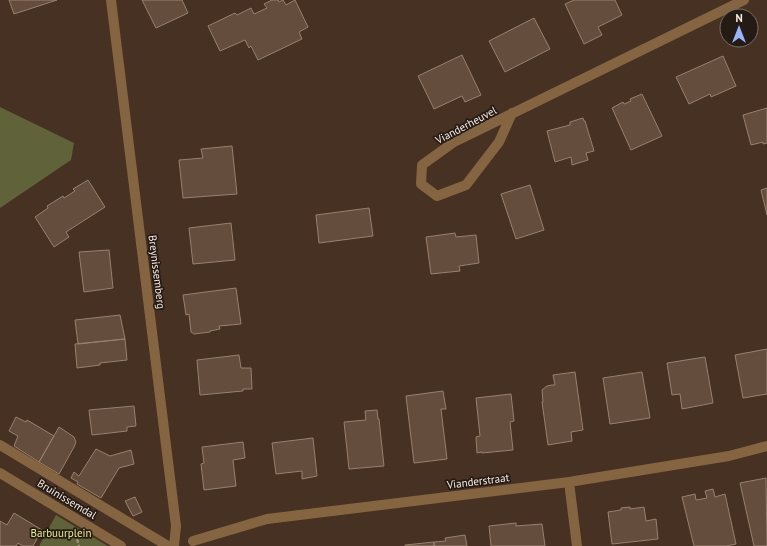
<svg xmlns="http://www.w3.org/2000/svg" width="767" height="546" font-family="'PT Sans',sans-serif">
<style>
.green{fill:#60623a}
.building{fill:#644d3d;stroke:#99806f}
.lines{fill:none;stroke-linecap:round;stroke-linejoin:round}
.path{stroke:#9a887c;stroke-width:2.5;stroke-dasharray:4 2;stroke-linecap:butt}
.minor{stroke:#856541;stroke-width:10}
.labels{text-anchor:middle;stroke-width:3.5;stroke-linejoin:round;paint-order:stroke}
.street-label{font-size:11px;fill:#faece3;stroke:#251b15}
.park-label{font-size:11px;fill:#e7ec8f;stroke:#251b15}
</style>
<rect width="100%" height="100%" fill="#463122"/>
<path class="green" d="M0,107L74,143L71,160L0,208Z
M56,515L108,546H39Z"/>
<path class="building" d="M9,0H57L14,14Z
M142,0H182L188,13L156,28Z
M272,0H278L279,2L283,0L286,5L295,0L308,27L299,32L302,39L258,60L251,46L249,48L245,40L220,51L208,26L235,13L237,15L251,8L254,14L267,8L264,4Z
M574,0H615L622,15L598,27L602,35L584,44L565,4Z
M534,18L550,49L505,72L489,41Z
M462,55L481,95L465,102L462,96L434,109L418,76Z
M723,56L736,86L711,97L710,94L689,104L676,77Z
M642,94L662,136L631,150L612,108L623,102L624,104L631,101L630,99Z
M767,108V143L763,144V142L751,145L743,115Z
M583,118L584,121H585L594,151L586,153L588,160L572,165L571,157L555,162L547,131L570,125V122Z
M232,146L237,194L183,198L179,160L203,158L201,149Z
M88,180L105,207L66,232L69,237L54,247L35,217L48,208L47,206L63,196L64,198L75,191L73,189Z
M530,185L544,230L516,239L501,194Z
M767,188V215L761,190Z
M369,208L373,236L319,243L316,215Z
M231,223L235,260L193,264L189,228Z
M455,233L456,237L476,235L479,263L459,266L460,271L431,274L426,237Z
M109,250L113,288L84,292L79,252Z
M236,288L241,324L219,326L220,329L210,331V332L194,334L191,332L189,314L186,315L183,295Z
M120,315L125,339L78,344L75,320Z
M125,339L127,360L100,363V365L77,368L75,344Z
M767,349V394L743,398L735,355Z
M239,355L241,368H251L252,389H243V391L200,395L197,360Z
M705,357L713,403L682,409L680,394L672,395L667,363Z
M575,372L583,430L571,432L572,441L548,445L542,402H543L542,390L547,386L552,385H555L553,375Z
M642,372L650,418L610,424L603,378Z
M443,391L446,409H441L447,459L414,463L406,396Z
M511,394L514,421L510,422L513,450L482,453V452L477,453L476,437L480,436L476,398Z
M134,406L136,426L127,427V431L92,435L89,410Z
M377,410L378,419H379L384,466L349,469L344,422L366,420L365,411Z
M16,417L26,422L27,420L54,436L39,462L14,446L18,436L9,431Z
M59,427L74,437L76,442L74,447L59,474L39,462Z
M313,438L317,476L302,479V471L276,474L272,443Z
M243,442L245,458L233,460L236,486L204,490L201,464L204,463L202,447Z
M96,449L110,456L131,450L134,464L119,468L101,498L77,484L78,482L71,478L74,472L79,476Z
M766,478L767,546H754L740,483Z
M713,489L715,497L725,494L736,544L726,546H694L682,497L695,494L696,500L707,498L705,491Z
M135,497L142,512L133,516L125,501Z
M630,507V509L644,507L646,521L656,519L658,539L612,544L608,512L621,510V508Z
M14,513L42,530L33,546H23L18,543L16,546H0V521L7,525Z
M516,523V526L542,524L545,546H491L489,526Z
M465,535L467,546H434V542L446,541L445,538Z
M434,542V546H405V545Z"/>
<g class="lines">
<path class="path" d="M77,539L79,546"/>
<path class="minor" d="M111,0L176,526L174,546
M512,113L499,142L466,185L437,196L421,184L422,165L454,142L744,0
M0,445L168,546
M0,473L121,546
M569,482L577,546
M193,541L267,519L569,482L729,456L767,446"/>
</g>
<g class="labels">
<g class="street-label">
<text transform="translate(466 125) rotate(-28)" y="4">Vianderheuvel</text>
<text transform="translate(157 272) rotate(83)" y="4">Breynissemberg</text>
<text transform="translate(478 481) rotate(-7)" y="4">Vianderstraat</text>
<text transform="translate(67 499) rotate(31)" y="4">Bruinissemdal</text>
</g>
<g class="park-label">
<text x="61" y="537">Barbuurplein</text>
</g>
</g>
<g transform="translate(739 28)"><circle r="19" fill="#251b15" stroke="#7a6f67"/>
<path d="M0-3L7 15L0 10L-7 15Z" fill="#9bb5fd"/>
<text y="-6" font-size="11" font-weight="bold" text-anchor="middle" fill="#faece3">N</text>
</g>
</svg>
